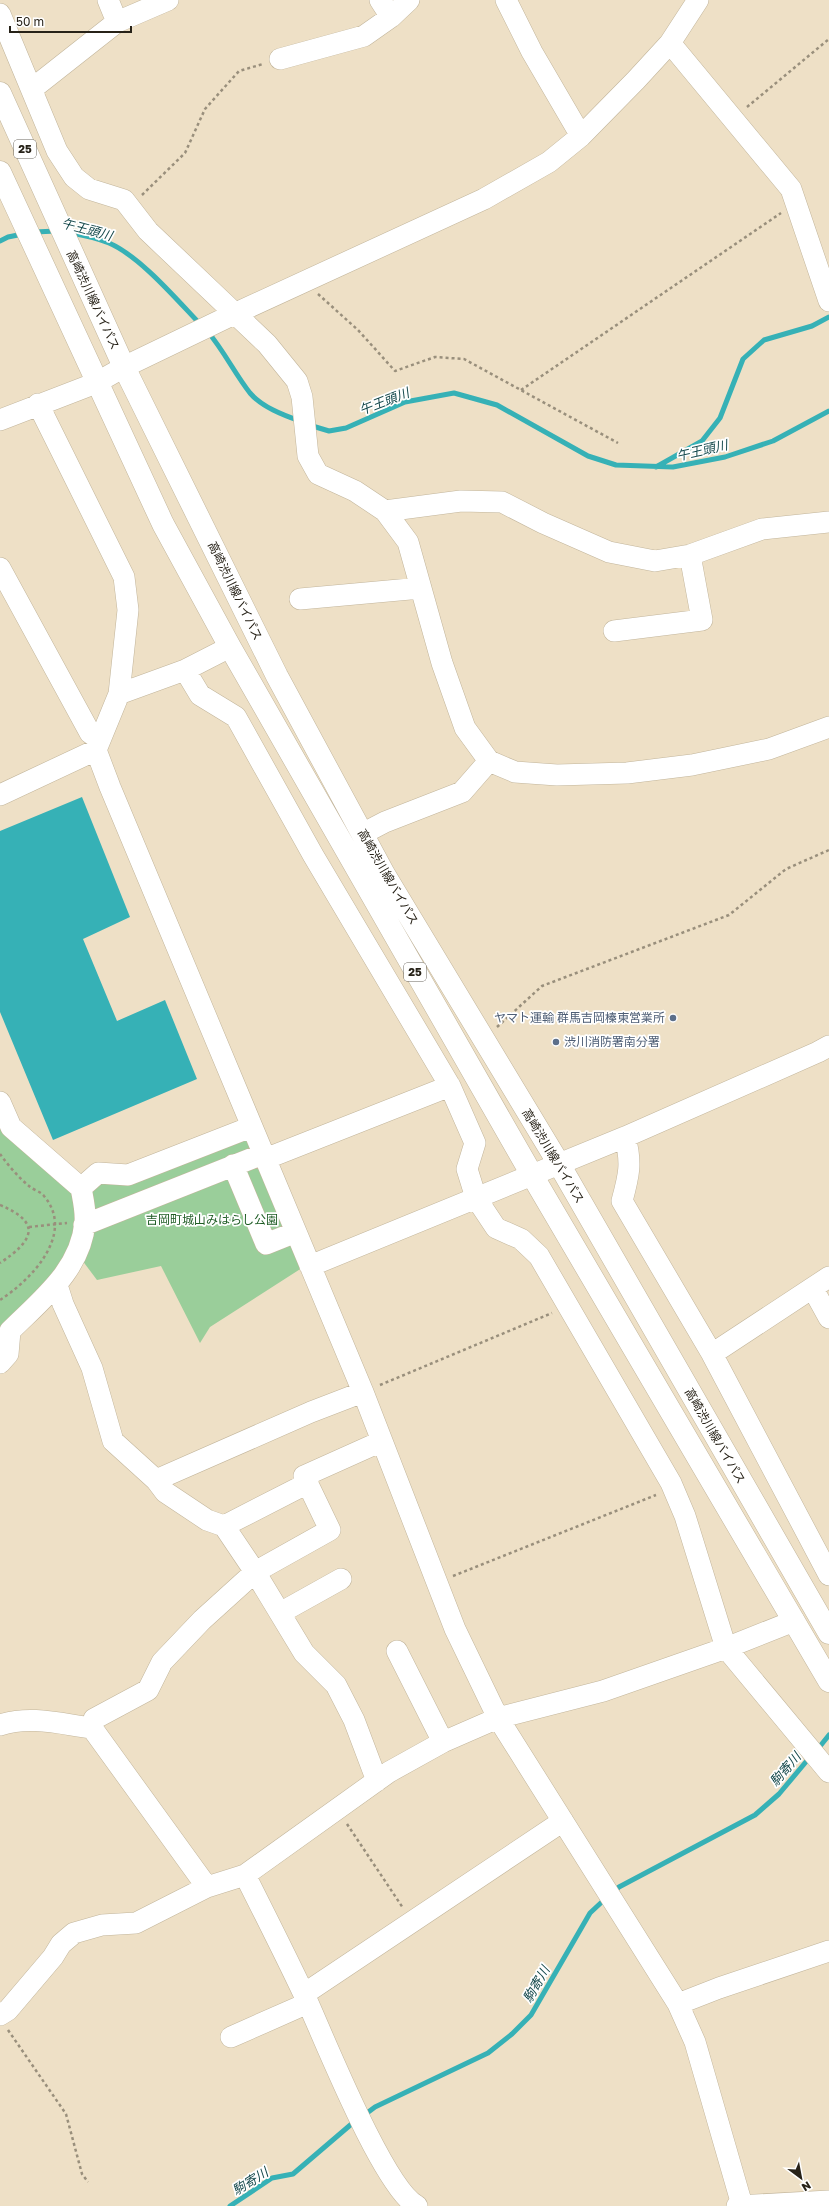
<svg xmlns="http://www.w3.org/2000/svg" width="829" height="2206" font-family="'Golos Text','Noto Sans JP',sans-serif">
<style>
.green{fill:#9ace9a}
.water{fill:#36b1b6}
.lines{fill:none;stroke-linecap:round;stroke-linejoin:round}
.stream{stroke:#36b1b6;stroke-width:5}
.minor-casing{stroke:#c2b59b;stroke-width:22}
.major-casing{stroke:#c2b59b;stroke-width:23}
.path{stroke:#998f7c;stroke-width:2.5;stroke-dasharray:3 3;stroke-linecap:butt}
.minor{stroke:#fff;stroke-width:21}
.major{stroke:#fff;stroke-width:22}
.service-dot{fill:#5c6f8a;stroke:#fff;stroke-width:1.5}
.labels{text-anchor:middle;stroke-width:3.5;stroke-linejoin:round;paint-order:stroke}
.shield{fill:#fff;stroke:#68645d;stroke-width:1}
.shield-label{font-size:11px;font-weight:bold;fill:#272218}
.street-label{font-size:12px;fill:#272218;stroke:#fff}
.service-label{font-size:12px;fill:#4e5e75;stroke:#fff;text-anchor:end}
.park-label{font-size:12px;fill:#1e5c24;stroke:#fff}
.water-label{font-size:13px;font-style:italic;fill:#14484b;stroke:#fff}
</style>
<rect width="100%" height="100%" fill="#eee0c6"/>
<path class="green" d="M0,1126L77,1189L99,1177L249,1132L305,1266L210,1327L200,1343L161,1266L97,1280L82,1260L0,1354Z"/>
<path class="water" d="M82,797L130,917L83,939L117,1021L165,1000L197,1079L53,1140L0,1012V831Z"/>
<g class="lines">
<path class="stream" d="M35,232L56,231
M70,233C83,235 97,238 109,243C141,257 177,300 201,325
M0,241L8,237L23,234
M208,332C224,351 235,374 250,393C262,407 283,415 300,421
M309,425L329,431L346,428L405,402L454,393L497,405L588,456L616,465L673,467L725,457L773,441L829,411
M656,467L702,441L720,418L743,359L764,340L812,326L829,317
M817,1750L829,1735
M613,1892L619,1887L755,1815L779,1794L810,1757
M363,2116L375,2107L488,2053L512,2034L531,2015L590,1913L605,1899
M230,2206L272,2178L293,2174L355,2121"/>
<g class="minor-casing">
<path id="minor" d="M108,0L117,22
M380,0L391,17L409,0
M506,0L532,52L581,136
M0,14L57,151L74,177L89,189L124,200L148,231L267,344L297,381L302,397L308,456L318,474L355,491L385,511L408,542L442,663L465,728L489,761L515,772L557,775L627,773L692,765L769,749L829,727
M670,43L791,189L829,301
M280,59L364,36L391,17
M32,89L117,22L168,0
M38,404L124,577L128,610L119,694L96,750L110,787L363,1392L455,1629L498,1718L678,2004L695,2042L742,2205
M0,420L96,383L124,367L234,314L484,199L549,162L581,136L636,80L670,43L698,0
M385,511L461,501L502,502L543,523L609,552L655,561L690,555L762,529L829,522
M0,568L90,733L100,740
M300,599L421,588
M614,631L702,620L690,555
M185,670L200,695L236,717L313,855L450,1086L475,1143L467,1169L476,1198L496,1228L521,1239L539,1256L671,1483L685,1516L726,1648L829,1772
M119,694L185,670L230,647
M0,795L96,750
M362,834L385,822L462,792L489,761
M0,1102L11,1127L81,1188C83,1199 86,1211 85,1222C81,1270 41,1300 10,1331L8,1354L0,1363
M625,1137C632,1163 629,1175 622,1201L712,1354L829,1575
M265,1159L450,1086
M233,1165L266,1244L296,1232
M81,1188L98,1173L128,1175L251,1127
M84,1225L263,1154
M310,1266L625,1137L818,1052L829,1046
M57,1285L63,1304L92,1368L113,1441L156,1480L165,1492L207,1520L224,1526L255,1572L304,1653L336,1685L354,1720L377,1781
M813,1289L829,1318
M712,1354L829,1277
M156,1480L311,1412L363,1392
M224,1526L308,1483
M280,1613L341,1579
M397,1651L443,1742
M0,1725C30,1715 61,1724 92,1728L94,1719L148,1690L162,1662L202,1620L255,1572L330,1530L304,1476L382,1441
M92,1728L207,1887
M245,1875C266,1917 288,1960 308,2003C326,2043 384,2188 417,2206
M304,1994L563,1821
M678,2004L719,1988L829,1951
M0,2015L8,2010L53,1957L61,1944L74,1933L102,1925L136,1923L207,1887L245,1875L389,1772L443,1742L498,1718L603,1691L726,1648L794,1621
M231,2037L308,2003
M737,2206L829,2201"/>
</g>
<g class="major-casing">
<path id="major" d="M0,93L124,367L277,676L384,874L559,1164L829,1633
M0,172L163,524L230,647L532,1175L829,1681"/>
</g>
<path class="path" d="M747,107L829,39
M142,195L185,153L205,109L239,71L263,64
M318,294L358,330L395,371L435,357L464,359L618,443
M521,390L781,213
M497,1027L542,986L729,915L786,869L829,850
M0,1154C8,1165 18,1177 29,1186C33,1190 40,1191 44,1196C76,1234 31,1280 0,1300
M0,1205C43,1223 33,1241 0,1263
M29,1227L67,1223
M380,1385L552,1313
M453,1576L656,1495
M347,1824L403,1908
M8,2030L66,2114L82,2174L88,2182"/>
<use href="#minor" class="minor"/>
<use href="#major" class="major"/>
</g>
<g class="service-dot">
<circle cx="673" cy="1018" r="4"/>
<circle cx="556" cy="1042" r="4"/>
</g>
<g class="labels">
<g class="shield">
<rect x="14" y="140" width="22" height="18" rx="3"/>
<rect x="404" y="963" width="22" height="18" rx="3"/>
</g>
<g class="shield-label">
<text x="25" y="153">25</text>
<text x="415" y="976">25</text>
</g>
<g class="street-label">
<text transform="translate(93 300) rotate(65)" y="4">高崎渋川線バイパス</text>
<text transform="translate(235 591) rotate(64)" y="4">高崎渋川線バイパス</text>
<text transform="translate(388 877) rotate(60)" y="4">高崎渋川線バイパス</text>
<text transform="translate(553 1156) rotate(59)" y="4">高崎渋川線バイパス</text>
<text transform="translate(715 1436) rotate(60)" y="4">高崎渋川線バイパス</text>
</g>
<g class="service-label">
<text x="665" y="1022">ヤマト運輸 群馬吉岡榛東営業所</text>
<text x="564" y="1046" text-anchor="start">渋川消防署南分署</text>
</g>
<g class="park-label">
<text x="212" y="1224">吉岡町城山みはらし公園</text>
</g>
<g class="water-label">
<text transform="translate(87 229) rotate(15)" y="5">午王頭川</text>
<text transform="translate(384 401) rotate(-21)" y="5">午王頭川</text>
<text transform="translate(702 450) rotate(-13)" y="5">午王頭川</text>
<text transform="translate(785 1769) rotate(-49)" y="5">駒寄川</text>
<text transform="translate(536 1984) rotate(-60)" y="5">駒寄川</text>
<text transform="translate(250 2181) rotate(-32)" y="5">駒寄川</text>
</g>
</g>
<g transform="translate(801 2178) rotate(148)" stroke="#ffffff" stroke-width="3" paint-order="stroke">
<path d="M0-3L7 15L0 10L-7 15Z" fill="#272218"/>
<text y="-6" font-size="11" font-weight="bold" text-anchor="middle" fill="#272218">N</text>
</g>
<path d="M10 26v6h121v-6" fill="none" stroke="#272218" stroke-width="2"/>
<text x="16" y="26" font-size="12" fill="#272218" stroke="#ffffff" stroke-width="3" paint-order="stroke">50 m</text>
</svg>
